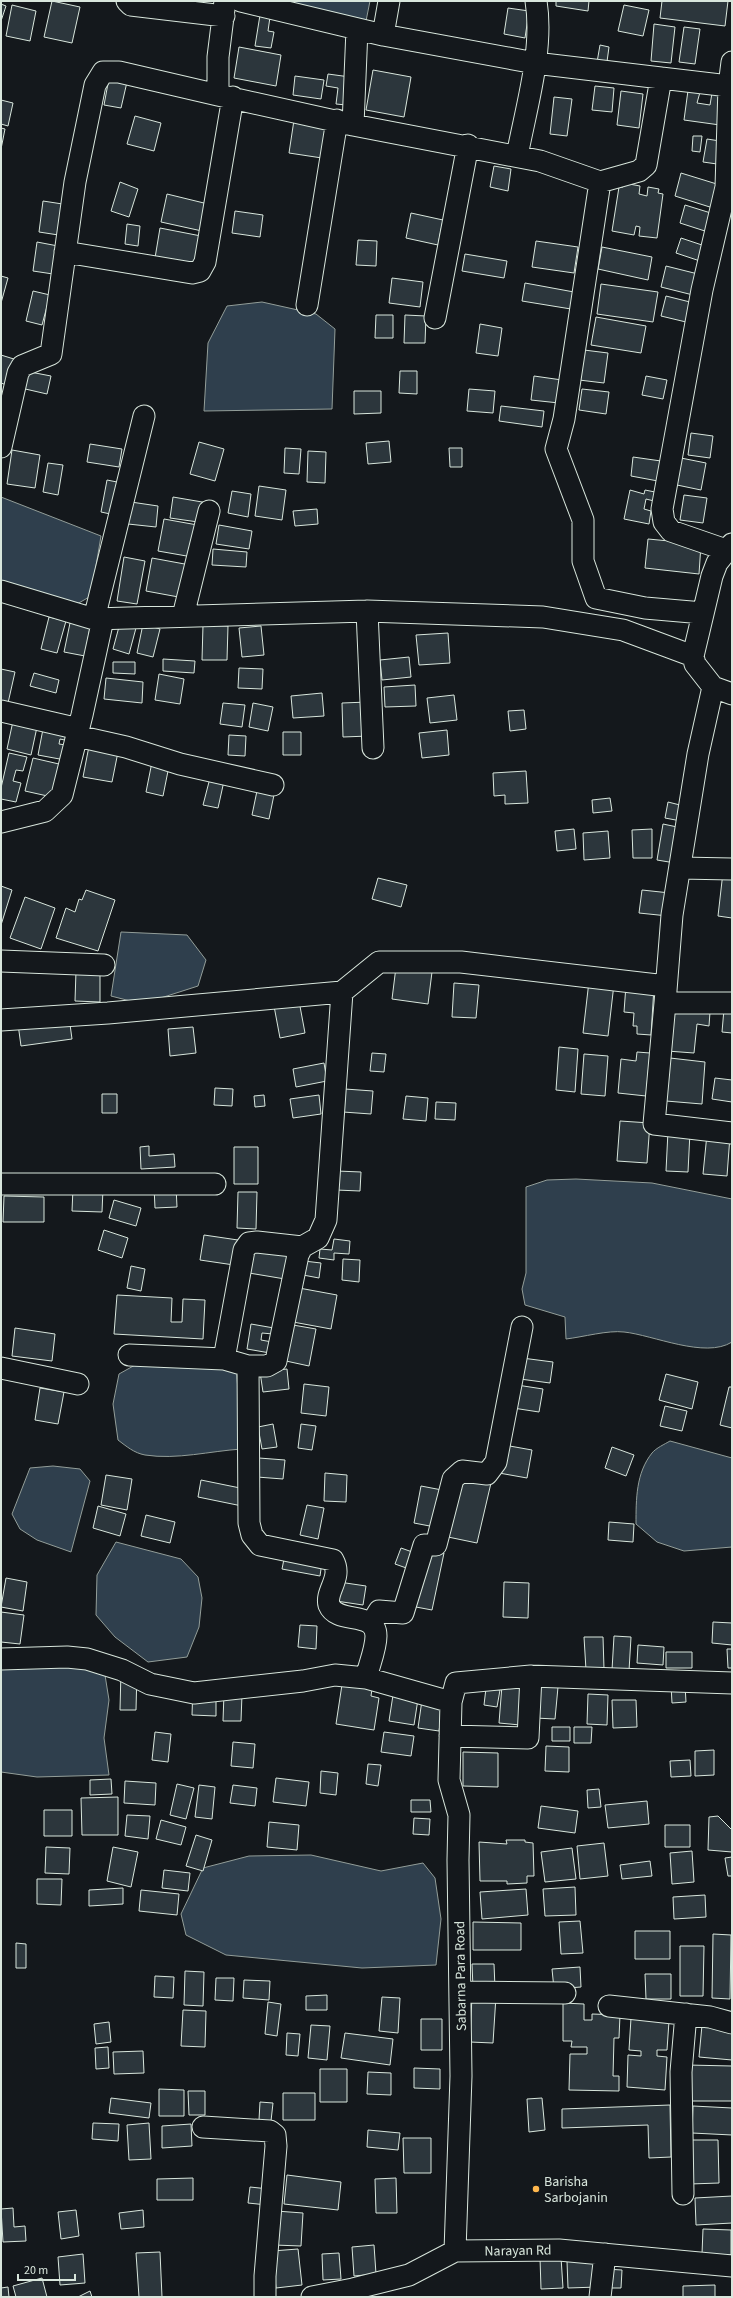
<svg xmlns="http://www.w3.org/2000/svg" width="733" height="2298" font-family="'Source Sans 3',sans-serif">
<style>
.water{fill:#2f3f4d;stroke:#939e99}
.building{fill:#2c363c;stroke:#d8e6dc}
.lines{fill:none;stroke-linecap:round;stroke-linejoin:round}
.minor-casing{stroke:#d8e6dc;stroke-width:23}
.minor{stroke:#14181c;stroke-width:21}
.poi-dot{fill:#ffb74d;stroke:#14181c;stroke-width:1.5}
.labels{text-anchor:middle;stroke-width:3;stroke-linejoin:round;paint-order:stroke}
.street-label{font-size:14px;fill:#d8e6dc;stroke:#14181c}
.poi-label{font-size:14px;fill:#d8e6dc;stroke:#14181c;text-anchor:start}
</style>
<rect width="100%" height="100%" fill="#14181c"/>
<path class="water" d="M260,1H370L365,26Z
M262,302L316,314L335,329L332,409L204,411L208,343L227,306Z
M1,497L101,536L91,596L70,608L1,582Z
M121,932L187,935L206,960L198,986L142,1004L111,996Z
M576,1179L652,1183L732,1199V1342C705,1359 653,1335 624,1332C608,1330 583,1337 566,1339L565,1317L525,1305L522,1289L526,1273V1187L547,1180Z
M144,1360L236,1363L242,1449C210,1451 177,1460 145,1455C134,1453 126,1446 118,1440L113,1404L119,1374Z
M670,1441L732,1458V1547L684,1551L657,1542L636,1524C636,1499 636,1473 652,1453C656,1448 665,1444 670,1441Z
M53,1466L80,1469L90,1481L71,1552L37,1540L20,1529L12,1514L30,1468Z
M116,1542L181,1559L198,1577L202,1598L199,1627L187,1657L148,1662L115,1637L96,1615L97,1575Z
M35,1655L105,1675L109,1700L104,1738L109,1775L37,1777L1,1772V1659Z
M311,1855L381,1871L423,1863L435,1878L441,1919L436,1965L362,1968L226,1955L186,1935L181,1914L203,1868L249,1856Z"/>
<path class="building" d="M52,1L80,7L72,43L44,37Z
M556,1H589L588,11L556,6Z
M662,1H728L725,26L660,18Z
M1,4L6,6L1,21Z
M12,5L36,11L30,41L6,36Z
M624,5L649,10L643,36L618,31Z
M508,8L529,11L525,38L504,34Z
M260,15L270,17L268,31L274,32L271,48L255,46Z
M654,24L675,27L671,63L651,61Z
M684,27L700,29L695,64L679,62Z
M600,45L609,47L606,69L596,68Z
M239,47L281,55L276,86L234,78Z
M373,70L411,77L404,117L366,110Z
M328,74L350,77L346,105L336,104L338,88L326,86Z
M295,76L324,80L321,99L293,95Z
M109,78L127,82L121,108L104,105Z
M689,83L702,85L697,103L710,105L712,93L725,89L720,125L684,120Z
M595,86L614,88L612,112L592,110Z
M621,91L643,94L639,128L617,125Z
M554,97L572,99L567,136L550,134Z
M1,100L13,103L8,126L1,124Z
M135,116L161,123L154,151L127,144Z
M294,120L327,125L322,158L289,153Z
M1,128L5,129L1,149Z
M693,136H702L700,152L692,151Z
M707,139L720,141L717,164L703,162Z
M494,166L511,169L508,191L490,187Z
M681,173L720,185L713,208L675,196Z
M120,182L138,189L129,217L111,211Z
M624,183L640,186L639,194L647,196L648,187L659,189L658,193L663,194L657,238L639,236L640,227L636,226L634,235L612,231L619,187H623Z
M167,194L208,204L202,231L161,222Z
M43,201L69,205L65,236L39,232Z
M685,205L714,214L708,232L680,223Z
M235,211L263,215L260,237L232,233Z
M411,213L443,220L438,245L406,238Z
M127,224L140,226L138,246L125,244Z
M160,228L201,236L196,266L155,258Z
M681,238L705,246L700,261L676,253Z
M358,240L377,241L376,266L356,265Z
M536,241L578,247L574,273L532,267Z
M37,242L58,246L53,274L33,271Z
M602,247L652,257L648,280L598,269Z
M465,254L507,261L504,278L462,271Z
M666,266L698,274L693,295L661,287Z
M1,276L8,278L1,303Z
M392,278L423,282L420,307L389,303Z
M525,283L574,292L571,309L522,301Z
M601,284L658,292L653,322L597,314Z
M33,291L50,295L42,325L26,321Z
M666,296L690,302L686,322L661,316Z
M376,315H393V338H375Z
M405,315L426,316L425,343H404Z
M596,317L646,326L641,353L591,345Z
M480,324L502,328L498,356L476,353Z
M584,350L608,353L604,383L579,380Z
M1,355L17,360L9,386L1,383Z
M25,371L51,376L47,394L21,388Z
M400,371H417V394L399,393Z
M534,376L562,380L559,403L531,400Z
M646,376L667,380L663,399L642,395Z
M469,389L495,391L493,413L467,411Z
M582,389L609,392L606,414L579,410Z
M354,391H381V413L354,414Z
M501,406L544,411L542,427L499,421Z
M691,433L713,436L710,458L688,455Z
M389,441L391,462L368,464L366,443Z
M199,442L224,449L215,481L190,474Z
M90,444L122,449L119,467L87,462Z
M285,448L301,449L299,474L284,473Z
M449,448H462V467H450Z
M12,450L40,455L35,488L7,484Z
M308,451L326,452L325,483L307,482Z
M633,457L661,461L658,481L631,476Z
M681,458L706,463L701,490L677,485Z
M48,463L63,465L58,495L43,492Z
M107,480L122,483L115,515L101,512Z
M259,486L286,490L282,520L255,516Z
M630,490L644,494L645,490L655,492L654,501L646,499L644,509L651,511L649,524L624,519Z
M232,491L251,494L248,517L228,513Z
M684,495L707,498L703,523L680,520Z
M173,497L208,503L205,523L170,518Z
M131,502L158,506L156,527L128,524Z
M317,509L318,524L295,526L293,511Z
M164,519L203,526L198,558L158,551Z
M219,525L252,531L249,549L216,544Z
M648,539L701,544L699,574L645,568Z
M213,549L247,552L246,567L212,565Z
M124,557L145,561L137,604L117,601Z
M152,558L190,565L184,598L146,591Z
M49,617L66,621L57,653L41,649Z
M70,623L90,627L85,656L64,652Z
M120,623L136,628L129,654L113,649Z
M143,624L160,629L153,657L137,653Z
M203,625L228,626L227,660H202Z
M261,626L264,655L242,657L239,628Z
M448,633L450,663L419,665L416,635Z
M409,657L411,677L382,680L380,660Z
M163,659L195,661L194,673L163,671Z
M113,662H135V674L113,673Z
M239,668L263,669L262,689L238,688Z
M1,669L15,672L8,703L1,702Z
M34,673L59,680L56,693L30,686Z
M159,674L184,679L180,704L155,700Z
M106,678L143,682L142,703L104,699Z
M415,685L416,706L385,707L384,687Z
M322,693L324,716L293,718L291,696Z
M454,695L457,720L430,723L427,698Z
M368,702L369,736L343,737L342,703Z
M223,703L245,705L242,727L220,724Z
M253,703L273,707L268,731L249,727Z
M524,710L526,729L510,731L508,711Z
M13,721L37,727L31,755L7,749Z
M43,729L71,735L69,741L60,739L59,744L66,745L65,760L38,755Z
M447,730L449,755L422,758L419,733Z
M283,732H301V755H283Z
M229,735L246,736L245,756L228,755Z
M90,741L119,747L112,782L83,777Z
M9,753L27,757L23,771L16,770L13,781L21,783L16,802L1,799V788Z
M33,758L59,764L52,797L25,791Z
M152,762L169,766L163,796L146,792Z
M526,771L528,803L505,804V795L494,796L493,773Z
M210,778L224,781L218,808L203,805Z
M258,786L275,790L269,819L252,815Z
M610,798L612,811L593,813L592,800Z
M668,802L684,806L681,821L665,818Z
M663,824L682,828L675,863L657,860Z
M574,829L576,849L557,851L555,831Z
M652,829V858H633L632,830Z
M608,831L610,858L584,860L583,833Z
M723,872L732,873V918L718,916Z
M378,878L407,885L401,907L372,899Z
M1,886L12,890L1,925Z
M86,890L115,900L98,951L56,938L66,908L75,912L79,899L82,900Z
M642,890L670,893L668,916L639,913Z
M25,897L55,908L41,949L10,938Z
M396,967L432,972L428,1004L392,999Z
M76,971H100V1002L75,1001Z
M589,981L614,984L608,1036L583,1033Z
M454,983L479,985L476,1018L452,1017Z
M626,985L654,987L651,1035L637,1034V1026H633L634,1013L624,1012Z
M299,1001L305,1033L280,1038L274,1006Z
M672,1008L710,1012L709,1026L697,1024L694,1053L667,1051Z
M724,1009H732V1033L722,1032Z
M69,1017L72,1039L21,1046L18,1024Z
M193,1027L196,1053L170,1056L168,1029Z
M559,1047L578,1049L575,1092L556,1090Z
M637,1052L650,1053L646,1096L618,1093L621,1059L636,1061Z
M372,1053L386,1054L384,1072L370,1071Z
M584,1054L608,1056L605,1096L581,1094Z
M670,1058L705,1062L702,1104L666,1101Z
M324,1063L327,1081L296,1087L293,1069Z
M715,1078L732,1080V1102L712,1099Z
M215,1088L233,1089L232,1106L214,1105Z
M345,1089L373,1091L371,1114L343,1112Z
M102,1094H117V1113H102Z
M264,1095L265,1106L255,1107L254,1096Z
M319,1095L321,1114L293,1118L290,1099Z
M406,1096L428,1098L426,1121L403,1119Z
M436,1102L456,1103L455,1120L435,1119Z
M620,1121L650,1123L647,1163L617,1161Z
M668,1131L690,1132L688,1172L666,1171Z
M707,1134L730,1136L727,1176L703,1174Z
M149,1146V1156L174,1154L175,1167L141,1169L140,1147Z
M234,1147H258V1184H234Z
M337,1171L361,1172L360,1191L336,1190Z
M176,1186L177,1207L155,1208L154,1187Z
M73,1188L103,1189L102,1212L72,1211Z
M238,1192H257L256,1229L237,1228Z
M4,1196L44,1197V1222H3Z
M114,1200L141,1208L136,1226L109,1218Z
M104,1230L128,1238L122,1258L98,1250Z
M204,1235L238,1240L234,1265L200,1260Z
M334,1239L350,1241L349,1254L334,1253V1260L319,1258L320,1249L332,1250Z
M254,1245L290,1250L285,1279L249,1273Z
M343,1259L360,1260L359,1282L342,1280Z
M304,1261L321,1263L319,1278L303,1275Z
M131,1266L145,1269L141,1291L127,1288Z
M299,1288L337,1295L331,1329L293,1322Z
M117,1295L172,1298L171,1322H182L183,1299L205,1300L203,1339L114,1334Z
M251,1324L274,1328L273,1334L262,1333L261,1340L272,1342L270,1353L247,1349Z
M293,1325L316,1329L309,1366L286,1361Z
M15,1328L55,1334L52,1361L12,1356Z
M522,1358L553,1362L550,1383L520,1379Z
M287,1369L289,1389L263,1392L260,1372Z
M666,1374L698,1382L692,1409L659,1400Z
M304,1384L329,1387L326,1416L301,1413Z
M517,1385L543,1389L539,1412L513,1408Z
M729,1387H732V1428L720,1425Z
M40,1388L64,1392L58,1424L35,1420Z
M665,1406L687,1411L682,1431L660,1426Z
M273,1424L277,1447L262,1449L258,1427Z
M301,1424L316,1426L312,1450L298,1448Z
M504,1445L532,1450L527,1478L499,1473Z
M612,1447L634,1455L626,1476L605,1468Z
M259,1458L285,1460L283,1479L257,1477Z
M325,1473L347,1475L346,1502L324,1501Z
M106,1475L132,1479L127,1510L101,1505Z
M462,1477L491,1483L477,1543L448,1537Z
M201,1480L245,1489L242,1506L198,1497Z
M421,1486L442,1490L435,1527L414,1523Z
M307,1505L324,1508L318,1539L300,1535Z
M98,1506L126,1514L120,1536L93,1528Z
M146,1515L175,1522L170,1543L141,1536Z
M609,1522L634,1524L633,1542L608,1540Z
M401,1548L418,1554L412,1570L395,1564Z
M428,1550L444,1553L432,1610L416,1607Z
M285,1554L322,1562L320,1576L282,1569Z
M6,1578L27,1582L23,1611L1,1607Z
M339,1582L366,1586L363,1605L336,1601Z
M504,1582L529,1583L528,1618L503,1617Z
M1,1612L24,1615L20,1644L1,1642Z
M713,1622L732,1623V1645L712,1643Z
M300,1625L317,1626L316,1649L298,1647Z
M614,1636L631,1637L629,1671L612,1670Z
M584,1637H603L604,1669L586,1670Z
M638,1645L664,1647L663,1665L637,1663Z
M727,1649H732V1668H728Z
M666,1652H692V1668H666Z
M121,1670H137L136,1710H120Z
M343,1678L373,1682L371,1696L379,1698L374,1730L336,1724Z
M193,1685L216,1686V1716L192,1715Z
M502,1685L523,1687L520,1725L499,1723Z
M538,1685L558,1687L555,1719L535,1718Z
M671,1685H685L686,1702L672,1703Z
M486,1688L500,1690L497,1707L484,1705Z
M224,1693L242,1694L241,1721H223Z
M588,1694L608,1695L607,1725L587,1724Z
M393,1695L418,1699L414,1725L389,1721Z
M422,1700L443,1703L439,1731L418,1728Z
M612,1700H636L637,1727L613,1728Z
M552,1727H570V1741H552Z
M574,1727H592L591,1743H574Z
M155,1732L171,1734L168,1762L152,1760Z
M384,1732L414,1736L411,1756L381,1752Z
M233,1742L255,1744L253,1768L231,1766Z
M546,1746L569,1747V1772L545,1771Z
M714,1750V1775L695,1776V1751Z
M463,1752L498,1753V1787L463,1786Z
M690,1760L691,1776L671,1777L670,1761Z
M368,1764L381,1765L378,1786L366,1784Z
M321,1771L338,1773L336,1795L320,1793Z
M276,1778L309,1782L306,1806L273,1802Z
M111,1779L112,1794L90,1795V1780Z
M125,1781L156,1783L155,1805L124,1803Z
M177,1784L194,1788L186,1819L170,1815Z
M199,1785L215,1787L212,1819L195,1817Z
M233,1785L257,1788L255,1806L230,1803Z
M599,1789L601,1807L588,1808L587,1790Z
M118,1797V1835H82L81,1798Z
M411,1800H430L431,1812H411Z
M647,1801L649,1824L608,1828L605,1805Z
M541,1806L578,1811L575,1833L538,1828Z
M44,1810H72V1836H44Z
M127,1815L150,1816L148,1839L125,1836Z
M718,1816L732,1830V1852L708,1850L709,1817Z
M414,1818L430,1819L429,1835L413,1834Z
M161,1820L186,1827L181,1845L156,1839Z
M269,1822L299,1825L297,1850L267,1847Z
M665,1825H690V1847H665Z
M196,1835L212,1840L203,1871L186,1866Z
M506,1840H525V1842L533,1843L534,1876H527V1883L507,1884V1881H480L479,1842L507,1844Z
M604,1843L608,1876L580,1879L577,1846Z
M46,1847L70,1848L69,1874L45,1873Z
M113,1847L138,1852L131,1887L107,1881Z
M572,1848L576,1879L545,1882L541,1852Z
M692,1851L694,1882L672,1884L670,1853Z
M732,1857V1876H728L725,1858Z
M650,1861L652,1876L622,1879L620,1865Z
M164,1870L190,1873L188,1891L162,1888Z
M37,1879H62L61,1905L37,1904Z
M575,1887L576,1915L545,1916L543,1889Z
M123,1888V1904L89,1906V1890Z
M526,1889L528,1915L482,1919L480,1892Z
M141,1890L179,1894L177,1915L139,1911Z
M705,1895L706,1917L674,1919L673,1897Z
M580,1921L583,1953L561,1954L559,1922Z
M473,1922L521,1923V1950H473Z
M635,1931H670V1959H635Z
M713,1934L731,1935L730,1999L712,1998Z
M16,1943L26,1944V1968H16Z
M680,1946H704L703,1996H680Z
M472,1964H494L495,1988H473Z
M580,1967L581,1987L554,1989L552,1969Z
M185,1971L204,1972L203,2006L184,2005Z
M645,1974H671V1999H646Z
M155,1976L174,1977L173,1998L154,1997Z
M216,1978H234L233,2001L215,2000Z
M244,1980L270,1981L269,2000L243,1998Z
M327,1995V2010H306V1996Z
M472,1995L496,1996L493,2043L470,2042Z
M382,1997L400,1998L398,2033L379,2031Z
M268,2002L281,2004L277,2036L265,2034Z
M563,2003L584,2004V2020H592V2014L620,2015L619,2038H614L613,2076H619V2091L569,2090L570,2054H587V2047H571L572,2041H563Z
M183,2010L206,2011L205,2047L181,2046Z
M631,2018L669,2021L667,2050H657V2056L667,2057L665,2090L627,2087L628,2055L641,2056V2051L629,2050Z
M421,2019H442V2050H421Z
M109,2022L111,2042L96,2044L94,2024Z
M311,2025L330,2026L327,2060L308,2058Z
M702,2025L732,2028V2060L699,2057Z
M287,2033L300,2034L298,2056L286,2055Z
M345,2033L393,2039L390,2065L341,2058Z
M108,2047L109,2068L96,2069L95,2048Z
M143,2051L144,2073L114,2074L113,2052Z
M687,2065L732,2066V2101H686Z
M414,2068L440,2069V2089L414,2088Z
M320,2069H347V2102H320Z
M368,2072L391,2073V2095L367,2094Z
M159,2089L184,2090V2116H159Z
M188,2091H205V2115H189Z
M283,2093H315V2120H283Z
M111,2098L151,2103L149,2118L109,2113Z
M542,2098L545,2130L529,2132L527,2099Z
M260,2102L273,2103L271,2121L259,2120Z
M670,2105L671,2157L649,2158L648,2125L562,2128V2109Z
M693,2106L732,2108V2135L692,2133Z
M93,2123L119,2124L118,2141L92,2139Z
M149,2123L151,2159L129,2160L127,2125Z
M191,2124L192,2146L162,2148V2126Z
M368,2130L400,2133L398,2150L367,2147Z
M403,2138H431V2173H404Z
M689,2140H718L719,2183L690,2184Z
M287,2175L341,2182L338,2210L284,2204Z
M193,2178V2200H157V2179Z
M396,2178L397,2213H376L375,2179Z
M250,2187L269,2189L267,2205L248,2203Z
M732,2196V2223L696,2225L695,2198Z
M13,2208L14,2227L25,2226L26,2241L3,2242L1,2209Z
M76,2210L79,2236L61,2239L58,2212Z
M143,2210L144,2227L121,2229L119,2213Z
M276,2211L303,2213L301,2246L274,2245Z
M703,2229L731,2230V2255L702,2254Z
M374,2245L376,2274L354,2276L352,2247Z
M298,2249L302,2285L276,2288L272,2251Z
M160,2252L162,2297H139L136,2253Z
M339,2253L341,2279L323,2280L322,2254Z
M83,2254L85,2283L60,2285L58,2257Z
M561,2257L563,2288L541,2289L540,2258Z
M597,2260L598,2287L568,2288L567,2261Z
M606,2269L622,2270L621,2288H605Z
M42,2278L47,2297H16L13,2286Z
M715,2285V2297H683V2286Z
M8,2287L9,2297H1V2288Z
M90,2291L92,2297H78Z"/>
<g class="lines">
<g class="minor-casing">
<path id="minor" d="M127,1L131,5L224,16
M225,1L218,57V95L353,125L540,161L600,182L639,171L646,165L661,78L729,86L732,62
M241,1L383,35L389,1
M383,35L535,63L661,78
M353,125L357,29
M517,156C526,108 544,49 536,1
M600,182L564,419L556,449L583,520V561L596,598L645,608L703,613
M65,252L192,273L200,271L205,262L233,97
M307,305L337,120
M435,318L468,145
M1,447L18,373L22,366L51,354L75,182L95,85L103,72H119L218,95
M726,550L671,531L664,522L662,509L702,290L726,187L729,86H732
M1,591L94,619L367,611L543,617L623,630L693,656L695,664L713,687L732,694
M367,611L373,748
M183,616L209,511
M94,619L144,416
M693,656L712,576L717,563L732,544
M713,687L698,754L672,915L665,1003H732
M1,711L79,729
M77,736L126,747L180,764L273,785
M1,822L45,811L62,795L82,715L103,619
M680,868L732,869
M1,961L104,965
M665,1003L654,1124L732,1133
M1,1020L108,1013L342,992
M1,1184H215
M129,1355L224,1359
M248,1366L224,1359L244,1250L249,1243L257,1242L302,1247
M1,1368L78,1384
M371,1624L379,1611L403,1613L424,1545H436L453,1479L462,1471L487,1474L496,1462L522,1327
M1,1659L67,1657L87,1659L122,1670L150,1684L194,1693L303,1681L335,1675L366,1678L451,1702
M366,1678C369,1665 376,1649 376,1636C376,1610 337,1625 329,1605C325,1591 343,1578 333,1560L260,1545L252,1535L249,1523L248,1366H267L276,1361L298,1255L302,1247L318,1238L326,1220L342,992L379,962H461L666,986
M450,1736L528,1738L531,1676
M461,1992L565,1993
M609,2006L710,2017L732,2023
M203,2127L270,2131L275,2135L276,2146L265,2276V2297
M683,2194L681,2072L686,2014
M455,2251L461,2076L458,1860L459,1815L449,1780L451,1702L456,1683L531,1676L732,1683
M312,2297L353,2289L409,2275L455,2251L559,2250L732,2266
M600,2297L605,2254"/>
</g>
<use href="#minor" class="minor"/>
</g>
<circle class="poi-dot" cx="536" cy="2189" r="4"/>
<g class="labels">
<g class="street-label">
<text transform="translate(460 1976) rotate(-91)" y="5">Sabarna Para Road</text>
<text transform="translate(518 2250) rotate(-1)" y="5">Narayan Rd</text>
</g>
<g class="poi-label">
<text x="544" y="2186">Barisha<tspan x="544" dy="16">Sarbojanin</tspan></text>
</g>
</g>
<rect width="733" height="2298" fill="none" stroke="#d8e6dc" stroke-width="4"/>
<path d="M18 2274v6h57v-6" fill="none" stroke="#d8e6dc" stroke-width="2"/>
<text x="24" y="2274" font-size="12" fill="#d8e6dc" stroke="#14181c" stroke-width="3" paint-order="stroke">20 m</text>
</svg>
